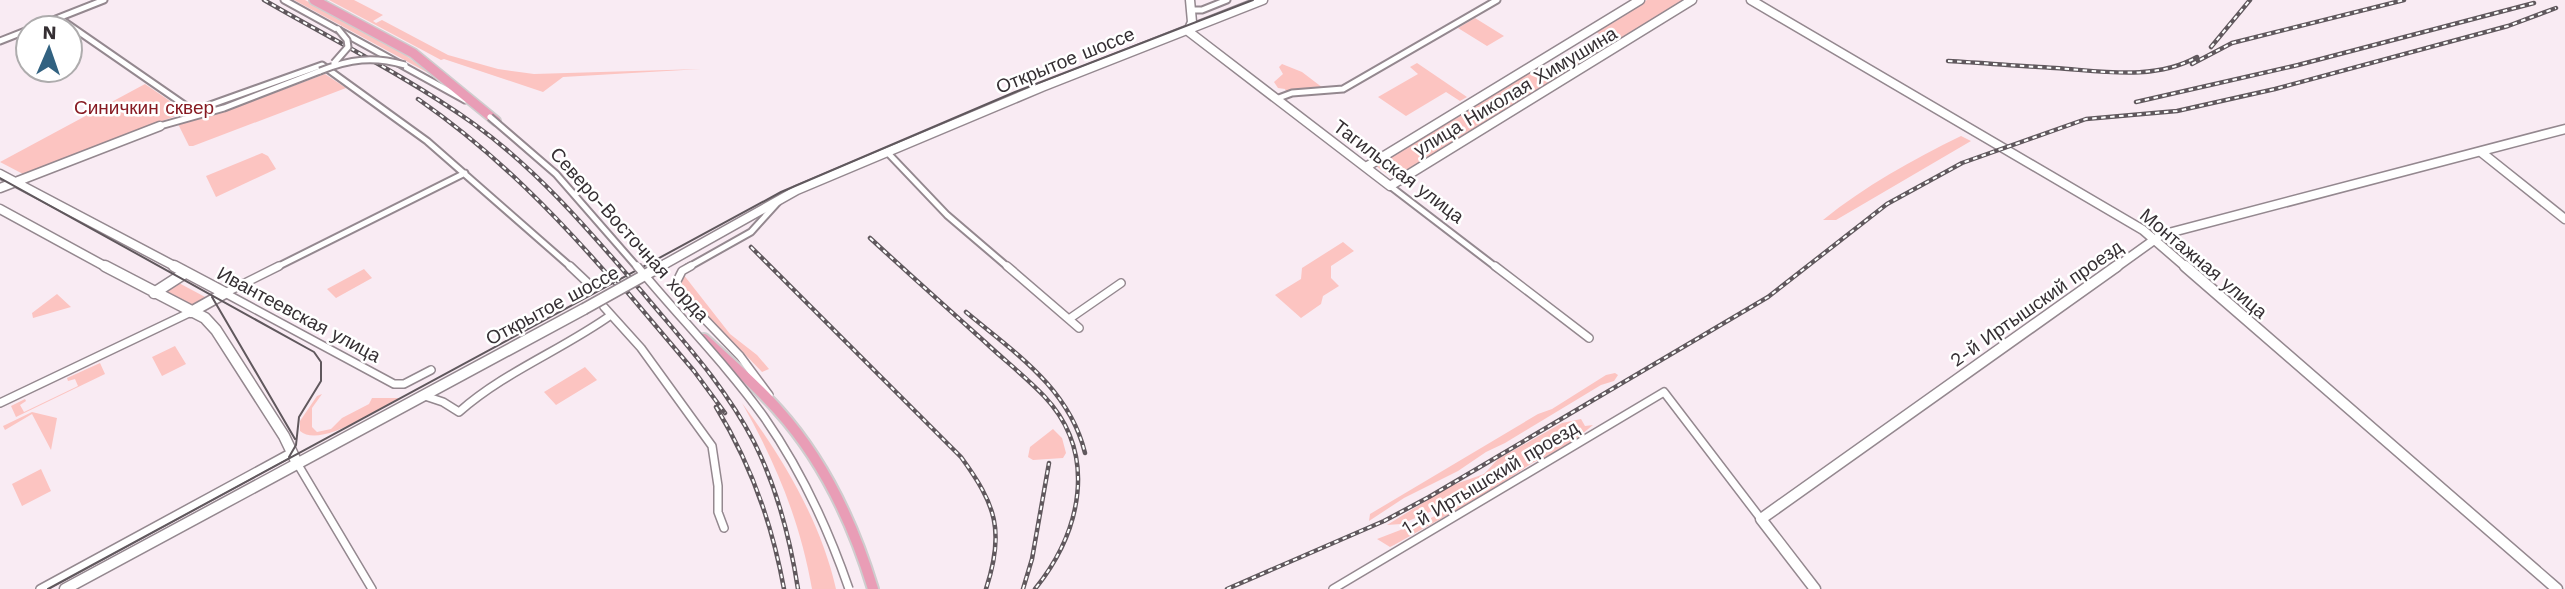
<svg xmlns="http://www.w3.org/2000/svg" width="2565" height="589" font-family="'Work Sans',sans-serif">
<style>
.green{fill:#fcc4c1}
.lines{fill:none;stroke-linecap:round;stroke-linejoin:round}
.street-far1-casing{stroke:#94888f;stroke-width:9}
.street-casing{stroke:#94888f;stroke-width:10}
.secondary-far1-casing{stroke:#94888f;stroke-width:11}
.secondary-casing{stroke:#94888f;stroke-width:13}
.primary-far1-casing{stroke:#cfcdce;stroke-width:12}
.primary-casing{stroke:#cfcdce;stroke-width:14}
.street-far1{stroke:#fff;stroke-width:5}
.street{stroke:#fff;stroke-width:7}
.secondary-far1{stroke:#fff;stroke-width:8}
.secondary{stroke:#fff;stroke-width:10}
.primary-far1{stroke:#e99db6;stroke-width:9}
.primary{stroke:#e99db6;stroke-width:10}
.tram{stroke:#60585d;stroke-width:2}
.rail-casing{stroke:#60585d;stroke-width:4.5}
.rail{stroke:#fff;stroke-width:2;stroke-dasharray:4.5;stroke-linecap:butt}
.street-bridge-far1-casing{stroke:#94888f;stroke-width:9;stroke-linecap:butt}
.street-bridge-casing{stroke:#94888f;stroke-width:10;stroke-linecap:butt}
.secondary-bridge-far1-casing{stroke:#94888f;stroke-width:11;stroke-linecap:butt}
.secondary-bridge-casing{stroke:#94888f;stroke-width:13;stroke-linecap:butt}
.street-bridge-far1{stroke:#fff;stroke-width:5}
.street-bridge{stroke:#fff;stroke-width:7}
.secondary-bridge-far1{stroke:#fff;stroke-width:8}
.secondary-bridge{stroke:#fff;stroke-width:10}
.labels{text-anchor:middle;stroke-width:5;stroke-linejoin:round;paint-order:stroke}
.street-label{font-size:19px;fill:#352f33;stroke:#fff}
.park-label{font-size:19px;fill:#871b23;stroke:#fff}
</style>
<rect width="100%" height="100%" fill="#f9ebf3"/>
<path class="green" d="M294,0H305L400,51L432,75Z
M329,0H354L383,15L373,21L376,23L382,20L448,55L498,69L534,74L701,69L563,77L543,92L444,59L441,60Z
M1647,0H1685L1394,179L1376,166L1534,68L1545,75L1561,64L1559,62L1602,36L1595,31Z
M1475,18L1504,36L1487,46L1458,28Z
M1417,63L1467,97L1460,101L1446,92L1406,116L1378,97L1418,74L1410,67Z
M1282,64L1302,72L1323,88L1287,93L1285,89L1278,88L1274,82L1283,74L1279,67Z
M325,74L346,88L193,146H189L178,124L223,112Z
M145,84L186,112L23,174L0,162Z
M1961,136L1971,141L1836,220H1823C1865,186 1912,160 1961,136Z
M262,153L268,156L276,169L216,197L206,176Z
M1343,242L1354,251L1331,266V278L1339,286L1323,296L1321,304L1301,318L1275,295L1301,279L1302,268Z
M364,269L372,278L336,298L327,289Z
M683,274L730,334L757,355L769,369L762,372L685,292L679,284Z
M177,282L207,298L190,307L160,293Z
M57,294L71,307L33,318L32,313Z
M175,346L186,364L162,376L152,357Z
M100,363L105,374L16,417L11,406L25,399L26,401L20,405L24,412L78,386L75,379L68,381L67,378Z
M585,367L597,380L556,405L544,392Z
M1615,373L1618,375L1614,381L1601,385L1505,443L1486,452L1458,471L1404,498L1369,521L1370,514L1538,414L1552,409L1606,375Z
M322,394L312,408V427L317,432L331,429L342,418L369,404L372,398H399C377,409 320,449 300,431V421L317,396Z
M742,403C783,458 821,522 836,589H812C800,521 776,463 742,403Z
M32,412L57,418L51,450L32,414L5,430L3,426Z
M1581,419L1585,426L1593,425L1560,452L1534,462L1487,493L1394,545L1390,547L1377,539L1429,519L1444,511L1454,502L1401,524L1387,525L1450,486L1484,474L1498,459L1562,423Z
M1053,429L1062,438L1066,453L1063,458L1033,460L1028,457L1030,447Z
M41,469L51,491L22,506L12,484Z"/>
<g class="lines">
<g class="street-far1-casing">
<path id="street-far1" d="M284,0L465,100
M1191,10H1202L1227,0
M59,18L189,108L196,110L322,65L427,141L572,268
M33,28L104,0
M0,41L28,30
M1276,99L1292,93L1343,89L1497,0
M160,126L224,108L320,71
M887,152L947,215L1009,268
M1390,186L1497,268
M275,268L465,173
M687,268L751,232L779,201"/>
</g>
<g class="street-casing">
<path id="street" d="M570,266L589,284L585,292
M691,266L682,271L674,287L740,356L769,395
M1007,266L1079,328
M1495,266L1589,338
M225,293L279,266
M225,293L394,384H404L431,370
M604,307L641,348L712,446L718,486V512L724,528
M1069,319L1121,283
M425,396L443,402L459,412C504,372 562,350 611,315
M0,403L191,312
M297,463L372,589
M40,589L292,452
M1333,589L1664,392L1761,519"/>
</g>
<g class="secondary-far1-casing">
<path id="secondary-far1" d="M1751,0L2143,230L2187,268
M1188,31L1390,186L1692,0
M1188,31L1192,22L1190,0
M2481,152L2565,219
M1366,167L1640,0
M0,174L178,268
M0,188L160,126
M0,209L108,268
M665,264L797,190L1042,87L1263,0
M2115,268L2161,235L2565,129"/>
</g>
<g class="secondary-casing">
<path id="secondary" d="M105,266L205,318L216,330L284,436L297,463
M174,266L225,293
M2185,266L2557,589
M154,293L185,273
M191,312L225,293
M65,589L584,309
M1815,589L1761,519L2117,266"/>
</g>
<g class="primary-far1-casing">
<path id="primary-far1" d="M314,0L413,53L496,121"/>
</g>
<g class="primary-casing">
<path id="primary" d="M704,339C729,362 755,384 778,410C824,461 853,523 873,589"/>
</g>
<use href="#street-far1" class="street-far1"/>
<use href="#street" class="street"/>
<use href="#secondary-far1" class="secondary-far1"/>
<use href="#secondary" class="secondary"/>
<use href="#primary-far1" class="primary-far1"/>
<use href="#primary" class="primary"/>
<path class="tram" d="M0,178L314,352L321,362V381L299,417L296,445L289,457
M212,297L295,439
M48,589L781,192L1015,92L1253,0"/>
<g class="rail-casing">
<path id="rail" d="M264,0C335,41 408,77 474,124C539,171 591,233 643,293C683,341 725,386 754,442C777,488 790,538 798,589
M2211,47L2250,0
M1948,61C1984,63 2019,66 2055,68C2102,71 2154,81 2197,57
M2192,64L2232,43L2404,0
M418,99C496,153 559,218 621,290
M2136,102L2298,65L2534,3
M870,238C908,273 946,307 985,342C1004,360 1026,377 1044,396C1099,454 1081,532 1035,589
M751,247L961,457C996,505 1005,531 986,589
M617,280L694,371L725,413
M966,312C1015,353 1069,388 1085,453
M716,407C751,464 772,523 784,589
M1023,589L1032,559L1049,463
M1227,589L1384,521L1429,497L1768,297L1887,204L1962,163L2086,119L2177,111L2275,89L2508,26L2556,8"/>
</g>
<use href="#rail" class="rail"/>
<g class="street-bridge-far1-casing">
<path id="street-bridge-far1" d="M334,63L348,47L347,40L338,29
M320,71C350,59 373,56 405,65
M490,117L556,174L638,268"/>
</g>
<g class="street-bridge-casing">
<path id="street-bridge" d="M637,266C679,317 726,364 764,417C801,470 828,528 849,589"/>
</g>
<g class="secondary-bridge-far1-casing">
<path id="secondary-bridge-far1" d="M658,268L665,264"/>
</g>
<g class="secondary-bridge-casing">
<path id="secondary-bridge" d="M584,309L661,266"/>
</g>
<use href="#street-bridge-far1" class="street-bridge-far1"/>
<use href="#street-bridge" class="street-bridge"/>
<use href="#secondary-bridge-far1" class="secondary-bridge-far1"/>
<use href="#secondary-bridge" class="secondary-bridge"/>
</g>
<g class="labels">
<g class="street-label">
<text transform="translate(1065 60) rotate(-22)" y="7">Открытое шоссе</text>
<text transform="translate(1515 91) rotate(-31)" y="7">улица Николая Химушина</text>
<text transform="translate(1399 171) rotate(37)" y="7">Тагильская улица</text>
<text transform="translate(630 234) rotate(48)" y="7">Северо-Восточная хорда</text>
<text transform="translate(2204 263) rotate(40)" y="7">Монтажная улица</text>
<text transform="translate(2036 303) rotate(-35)" y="7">2-й Иртышский проезд</text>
<text transform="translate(552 305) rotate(-28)" y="7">Открытое шоссе</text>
<text transform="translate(299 314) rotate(28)" y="7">Ивантеевская улица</text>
<text transform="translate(1490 477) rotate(-31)" y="7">1-й Иртышский проезд</text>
</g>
<g class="park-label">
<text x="144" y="114">Синичкин сквер</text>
</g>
</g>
<g transform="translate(49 49) rotate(2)"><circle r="33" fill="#ffffff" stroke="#aeacad" stroke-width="2"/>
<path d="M0-5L12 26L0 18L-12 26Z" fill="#326281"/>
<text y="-10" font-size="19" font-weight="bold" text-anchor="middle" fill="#352f33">N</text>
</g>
</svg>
